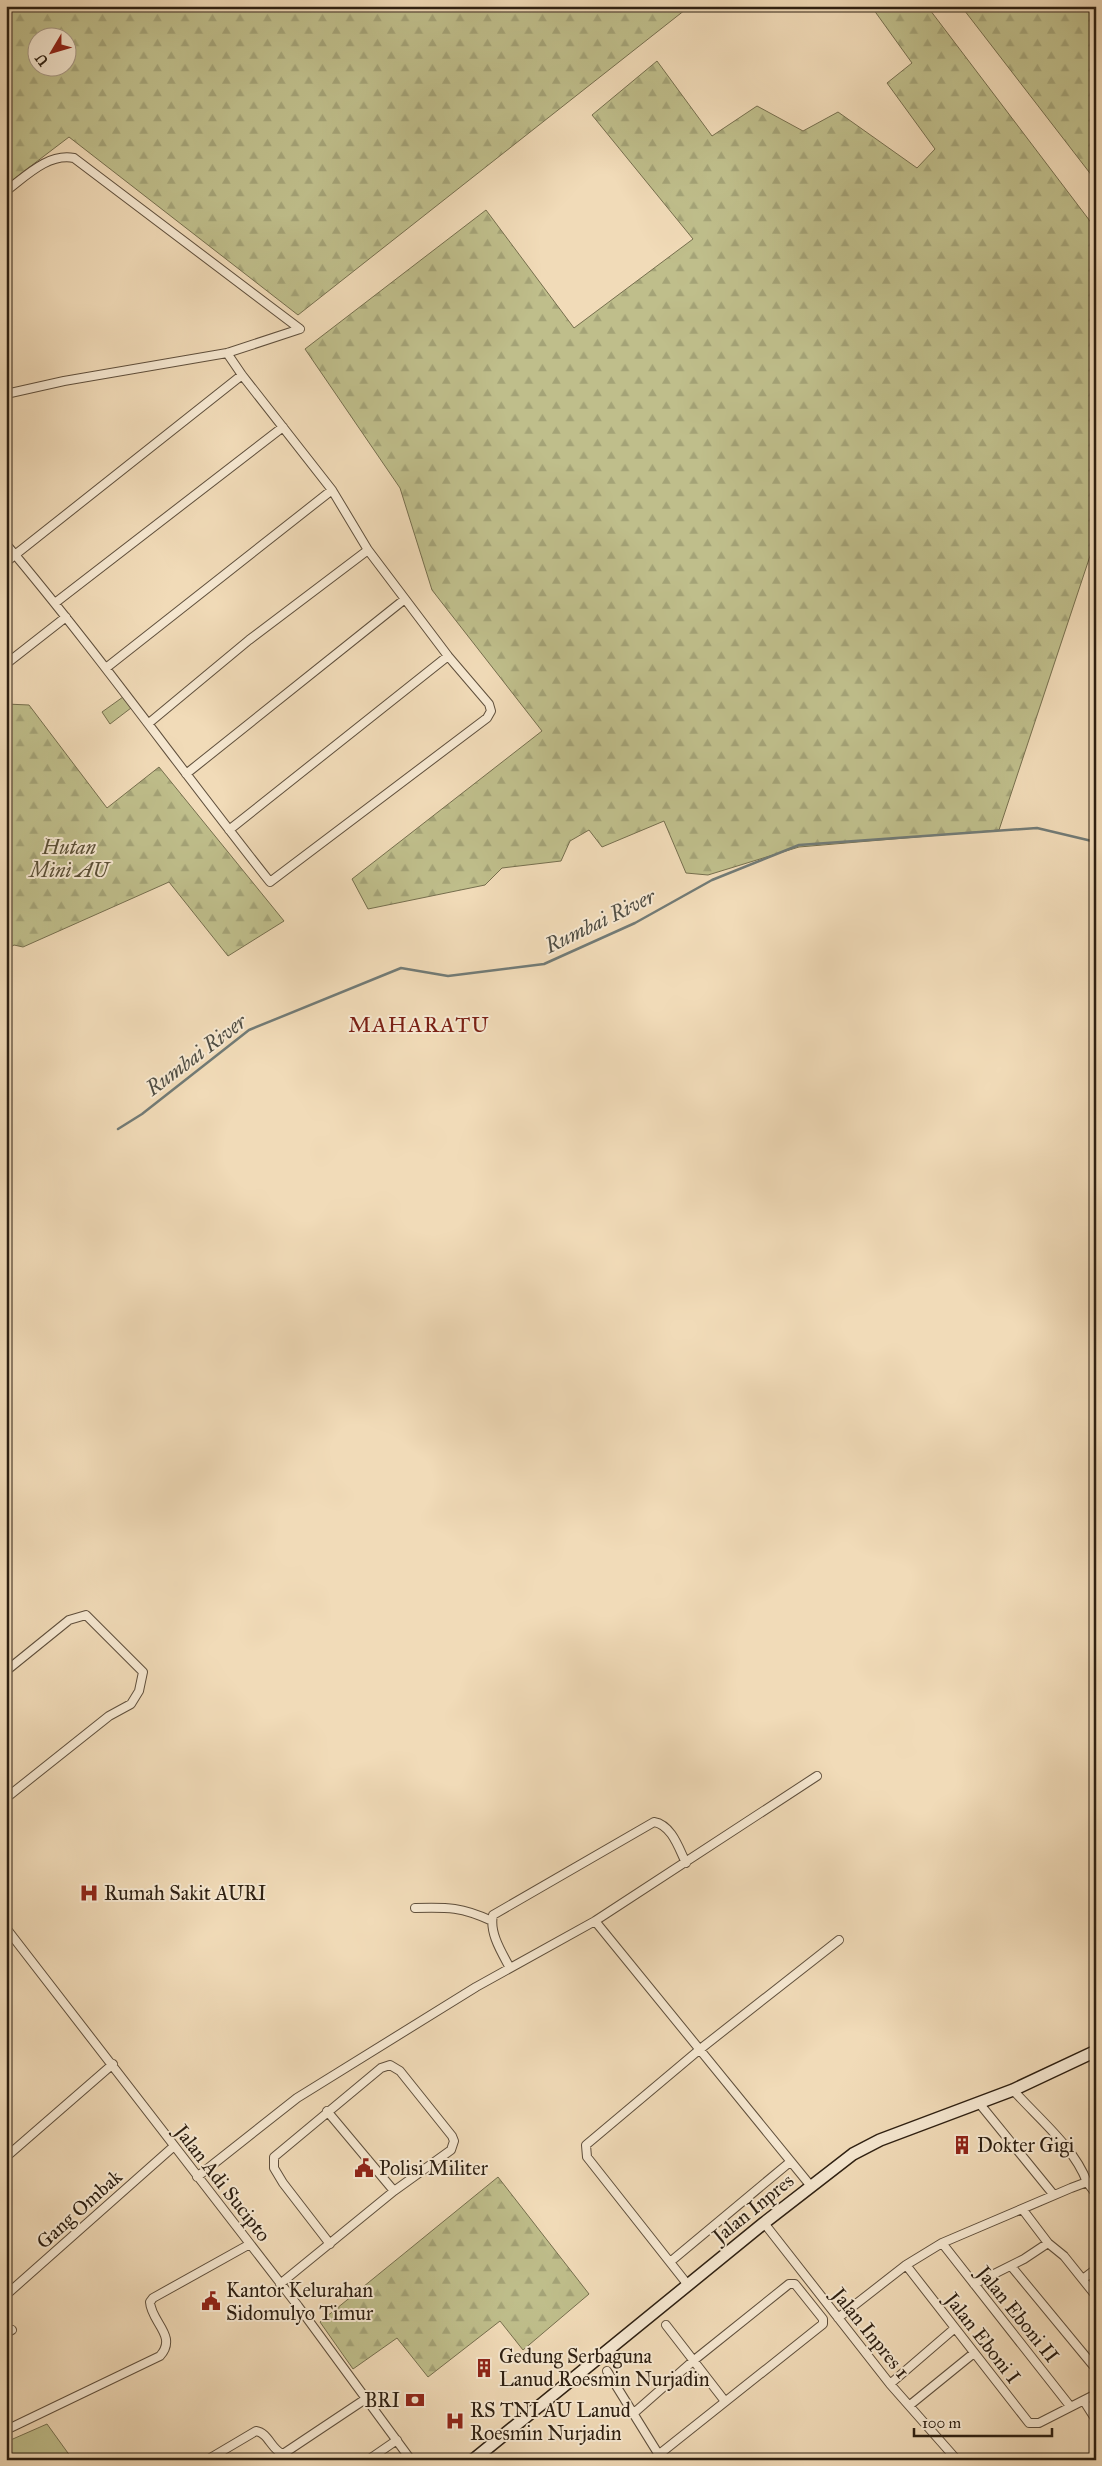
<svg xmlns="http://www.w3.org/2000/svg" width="1102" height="2466" font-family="'IM FELL Great Primer',serif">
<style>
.forest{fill:url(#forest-firs);stroke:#766f4e;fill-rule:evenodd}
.pitch{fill:#bfbe8b;stroke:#766f4e}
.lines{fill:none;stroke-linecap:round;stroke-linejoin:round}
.stream{stroke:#727b76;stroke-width:2.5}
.minor-casing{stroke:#5f4f3c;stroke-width:10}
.secondary-casing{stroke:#2e2012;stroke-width:14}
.minor{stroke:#f6e8d1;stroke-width:8}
.secondary{stroke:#f6e8d1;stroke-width:11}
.labels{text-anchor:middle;stroke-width:4;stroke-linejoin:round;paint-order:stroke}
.park-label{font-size:20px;font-style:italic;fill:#5a4f36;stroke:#f6e8d1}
.poi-label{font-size:20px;fill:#2e2012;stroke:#f6e8d1;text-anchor:start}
.street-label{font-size:20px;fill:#2e2012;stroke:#f6e8d1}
.water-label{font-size:21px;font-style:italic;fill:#504e44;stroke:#f6e8d1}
.quarter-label{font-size:22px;letter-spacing:1px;fill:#7a1f14;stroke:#f6e8d1}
</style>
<defs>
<pattern id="forest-firs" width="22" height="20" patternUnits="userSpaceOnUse" patternTransform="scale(1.25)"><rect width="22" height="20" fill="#bfbe8b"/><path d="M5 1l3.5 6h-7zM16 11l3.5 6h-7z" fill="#a4a377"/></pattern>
</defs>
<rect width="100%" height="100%" fill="#f1dbb8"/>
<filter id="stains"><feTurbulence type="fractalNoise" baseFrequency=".004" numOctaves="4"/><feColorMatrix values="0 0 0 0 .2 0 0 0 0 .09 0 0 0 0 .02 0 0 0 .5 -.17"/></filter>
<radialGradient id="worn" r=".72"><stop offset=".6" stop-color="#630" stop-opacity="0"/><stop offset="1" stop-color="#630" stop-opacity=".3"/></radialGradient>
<path class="forest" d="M6,6H690L298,315L69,137L6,185ZM38,38H68V68H38Z
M871,6H927L1096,229V538L999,830L799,847L708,875L686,873L664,821L602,847L589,830L570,841L561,861L502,868L485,885L368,909L352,879L542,731L432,590L400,488L305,349L486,210L574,328L693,239L592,115L657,61L712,136L757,106L803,131L838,112L917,168L935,149L887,83L912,63Z
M961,6H1096V181Z
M6,704L29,705L107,808L159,767L284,921L228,956L169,882L23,947L14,945L6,950Z
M498,2177L589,2294L523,2350L500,2321L428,2377L397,2338L353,2369L320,2322Z"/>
<path class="pitch" d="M123,697L131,708L110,724L102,712Z
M47,2424L73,2460H6V2442Z"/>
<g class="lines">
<path class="stream" d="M118,1129L142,1114L249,1030L401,968L448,976L544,964L635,923L712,880L799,845L1037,828L1096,842"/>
<g class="minor-casing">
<path id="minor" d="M6,191C26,176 48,153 74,158L300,329
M6,394L64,381L227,353L300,329
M6,544C98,653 181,770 270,882L487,718L491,711L489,704L448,656L368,550L332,490L242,375L227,353
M6,562L242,375
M55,603L283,427
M6,664L66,617
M106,668L332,490
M149,723L249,640L368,550
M186,774L405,599
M229,830L448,656
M6,1671L69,1620L86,1615L143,1672L139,1691L131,1704L109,1716L6,1798
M415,1908C448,1907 462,1907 492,1921
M595,1921L810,2185
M6,1928L298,2306L411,2460
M510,1968C502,1953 489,1933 493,1915L654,1822C672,1825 679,1849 686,1863
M1013,2090C1038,2118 1074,2147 1087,2182
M979,2103L1053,2194
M327,2111L394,2191
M6,2157L113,2064
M197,2177L297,2098L476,1987L595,1921L817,1776
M1023,2210L1048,2243L1064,2256L1096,2296
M764,2223L890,2384L957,2460
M942,2243L1070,2406
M670,2262L790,2162
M906,2265L1029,2423H1039L1096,2394
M1011,2266L1096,2369
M1083,2279L1096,2269
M280,2284L394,2191L451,2150L454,2141L452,2136L400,2071L390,2065L381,2068L274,2157V2168L283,2183L330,2244
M974,2284L1024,2259L1048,2243
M688,2285L587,2157L586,2145L699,2050L839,1940
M6,2295L173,2147
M838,2318L906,2265L942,2243L1071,2188L1087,2182L1096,2194
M666,2325L724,2400
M6,2333L12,2330
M607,2371L659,2455
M890,2384L955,2328
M1084,2401L1096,2420
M910,2405L974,2353
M634,2413L693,2361L789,2284H795L823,2319V2324L652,2460
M6,2430L160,2356C178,2336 151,2322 150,2302L153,2298L250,2244
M207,2460L256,2431C269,2433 271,2450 283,2454L367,2398
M368,2460L397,2440"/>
</g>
<g class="secondary-casing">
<path id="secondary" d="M473,2460L764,2223L853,2154L880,2140L1013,2090L1096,2051"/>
</g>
<use href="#minor" class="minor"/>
<use href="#secondary" class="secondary"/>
</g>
<defs>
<g id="hospital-bare" transform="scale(1.5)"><path d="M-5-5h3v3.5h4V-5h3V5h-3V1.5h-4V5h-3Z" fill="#8f2418" stroke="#f6e8d1" stroke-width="2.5" paint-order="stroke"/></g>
<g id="building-bare" transform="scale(1.5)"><path d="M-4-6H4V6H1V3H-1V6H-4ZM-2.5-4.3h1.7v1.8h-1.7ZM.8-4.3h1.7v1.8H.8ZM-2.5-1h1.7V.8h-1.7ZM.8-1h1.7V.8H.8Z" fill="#8f2418" stroke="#f6e8d1" stroke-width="2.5" paint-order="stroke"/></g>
<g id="civic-bare" transform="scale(1.5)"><path d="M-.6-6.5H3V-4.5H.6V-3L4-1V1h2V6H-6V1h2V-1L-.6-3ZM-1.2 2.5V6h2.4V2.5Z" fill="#8f2418" stroke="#f6e8d1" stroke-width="2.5" paint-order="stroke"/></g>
<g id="bank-bare" transform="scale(1.5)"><path d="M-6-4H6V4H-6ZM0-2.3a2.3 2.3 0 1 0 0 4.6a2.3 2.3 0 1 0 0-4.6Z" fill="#8f2418" stroke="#f6e8d1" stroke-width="2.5" paint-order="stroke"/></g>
</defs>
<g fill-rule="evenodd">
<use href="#hospital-bare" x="89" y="1893"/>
<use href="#building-bare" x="962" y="2145"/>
<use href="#civic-bare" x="364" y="2168"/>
<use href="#civic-bare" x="211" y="2301"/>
<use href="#building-bare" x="484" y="2368"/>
<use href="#bank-bare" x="415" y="2400"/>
<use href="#hospital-bare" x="455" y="2421"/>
</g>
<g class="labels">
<g class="park-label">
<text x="69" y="854">Hutan<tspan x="69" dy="23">Mini AU</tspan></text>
</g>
<g class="poi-label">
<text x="104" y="1900">Rumah Sakit AURI</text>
<text x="977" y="2152">Dokter Gigi</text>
<text x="379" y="2175">Polisi Militer</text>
<text x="226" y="2297">Kantor Kelurahan<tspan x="226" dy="23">Sidomulyo Timur</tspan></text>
<text x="499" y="2363">Gedung Serbaguna<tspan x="499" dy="23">Lanud Roesmin Nurjadin</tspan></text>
<text x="400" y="2407" text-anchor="end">BRI</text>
<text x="470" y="2417">RS TNI AU Lanud<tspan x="470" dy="23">Roesmin Nurjadin</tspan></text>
</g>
<g class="street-label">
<text transform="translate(223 2183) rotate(52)" y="7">Jalan Adi Sucipto</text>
<text transform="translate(753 2208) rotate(-39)" y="7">Jalan Inpres</text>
<text transform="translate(79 2209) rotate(-42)" y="7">Gang Ombak</text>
<text transform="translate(1018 2314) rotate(51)" y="7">Jalan Eboni II</text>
<text transform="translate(871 2333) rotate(51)" y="7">Jalan Inpres 1</text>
<text transform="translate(983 2338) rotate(52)" y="7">Jalan Eboni I</text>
</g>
<g class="water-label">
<text transform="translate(600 921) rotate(-26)" y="7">Rumbai River</text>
<text transform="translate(196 1055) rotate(-37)" y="7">Rumbai River</text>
</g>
<g class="quarter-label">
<text x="419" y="1032">MAHARATU</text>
</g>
</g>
<rect width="1102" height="2466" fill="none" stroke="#f1dbb8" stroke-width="25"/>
<rect x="8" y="8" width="1087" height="2451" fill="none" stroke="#2e2012" stroke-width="2.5"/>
<rect x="12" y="12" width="1077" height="2441" fill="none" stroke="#2e2012"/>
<g transform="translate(52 52) rotate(232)"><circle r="24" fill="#f6e8d1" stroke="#a69885"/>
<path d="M0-4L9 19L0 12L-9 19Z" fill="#8f2418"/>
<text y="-8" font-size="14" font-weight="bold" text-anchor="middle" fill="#2e2012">U</text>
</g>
<path d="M914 2428v8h138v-8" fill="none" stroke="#2e2012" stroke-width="2.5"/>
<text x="922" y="2428" font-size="15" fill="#2e2012" stroke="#f6e8d1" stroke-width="4" paint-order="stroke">100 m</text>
<rect width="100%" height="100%" filter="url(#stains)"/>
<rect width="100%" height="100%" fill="url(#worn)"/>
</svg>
